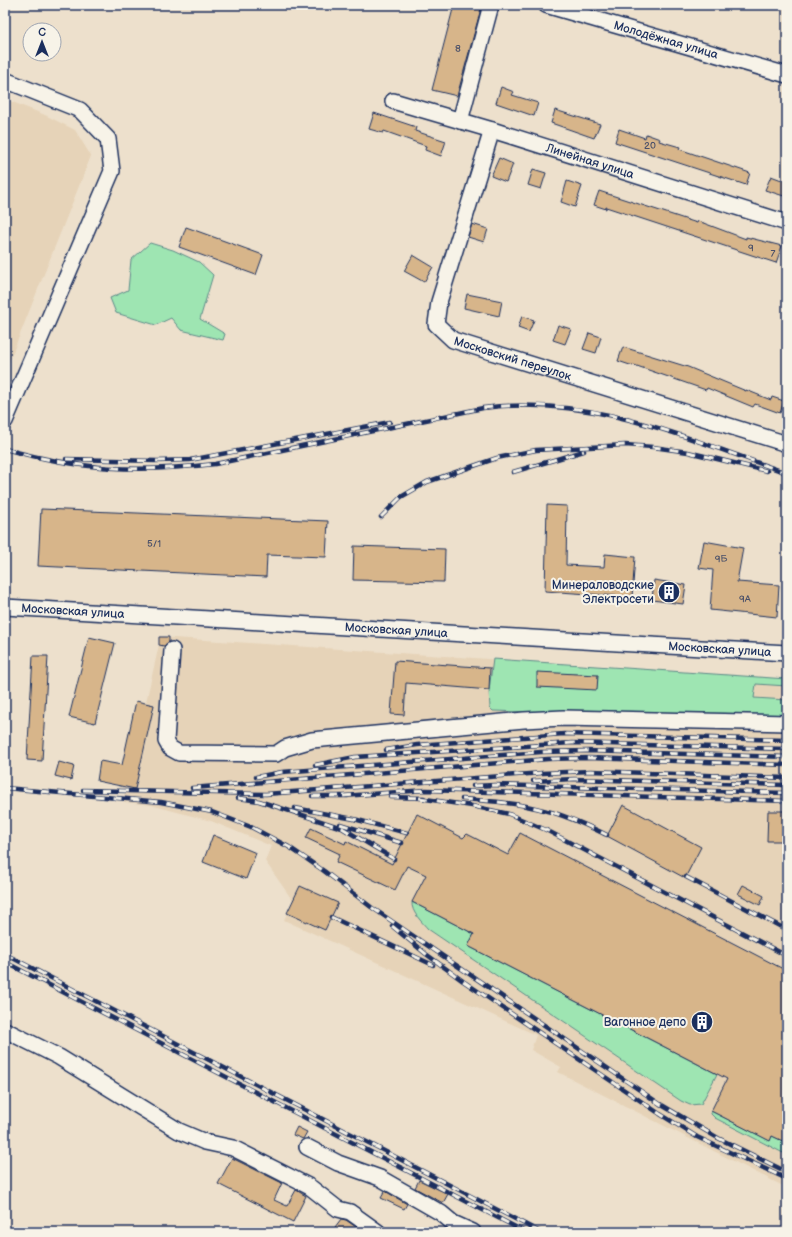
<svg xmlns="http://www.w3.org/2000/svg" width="792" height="1237" font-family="'Balsamiq Sans',sans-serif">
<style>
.built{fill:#e6d3b8}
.green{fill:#9ee5b2;stroke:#5c8a88}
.building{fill:#d7b58a;stroke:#1b2f5e}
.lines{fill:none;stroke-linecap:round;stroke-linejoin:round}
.minor-casing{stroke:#1b2f5e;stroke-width:18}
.minor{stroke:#f7f3e8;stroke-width:15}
.rail-casing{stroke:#1b2f5e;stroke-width:4.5}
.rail{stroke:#f7f3e8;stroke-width:3;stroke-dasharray:9;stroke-linecap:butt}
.labels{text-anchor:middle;stroke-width:4;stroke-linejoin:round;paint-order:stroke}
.number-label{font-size:10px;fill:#4a5069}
.street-label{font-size:12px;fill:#1b2f5e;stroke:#f7f3e8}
.poi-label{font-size:12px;fill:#1b2f5e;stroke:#f7f3e8;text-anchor:end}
</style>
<rect width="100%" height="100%" fill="#ede0cc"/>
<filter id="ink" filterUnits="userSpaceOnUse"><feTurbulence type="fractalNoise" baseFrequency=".025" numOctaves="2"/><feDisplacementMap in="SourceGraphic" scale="8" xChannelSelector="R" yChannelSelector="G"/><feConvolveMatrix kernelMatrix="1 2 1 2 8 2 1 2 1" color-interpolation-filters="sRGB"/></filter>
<g filter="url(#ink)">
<path class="built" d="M5,99L45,115L75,130L91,156L5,372Z
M159,637L787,679V1188L558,1072L561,1067L531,1050L536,1035L284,920L293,901L265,861L271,846L211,821L151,805L124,802L125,787L117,785L136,701L146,702L159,645Z"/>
<path class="green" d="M150,243L173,250L199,262L213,275L200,319L225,334L223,340L181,330L171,318L156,325L116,313L110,298L128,290L131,260Z
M493,659L787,679V686L756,684L754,698L787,700V720L493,711L490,708L489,690Z
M412,902L474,934L468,946L717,1074L701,1104L690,1105L681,1101L428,929C422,922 411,912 412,902Z
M711,1111L769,1140L772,1136L787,1143V1155L715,1118L711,1114Z"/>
<path class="building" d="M454,5H482L457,96L432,90Z
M501,87L514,92L512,95L538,103L534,116L496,103Z
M555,110L600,124L594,138L551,123Z
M374,113L416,127L415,131L446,141L441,156L425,150L426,146L384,131L383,133L369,129Z
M619,129L645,138L646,134L660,139L659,141L680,147L679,149L750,173L746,185L615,142Z
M499,158L513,164L506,182L491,176Z
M533,169L546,173L541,189L528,185Z
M771,176L787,182V197L765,190Z
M567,181L582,186L575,207L561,202Z
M599,191L697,223L698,221L746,239V237L782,246L776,263L606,207V209L594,205Z
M472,224L488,229L484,242L468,237Z
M186,227L263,255L256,275L179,247Z
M413,255L433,267L424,282L404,271Z
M467,294L502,301L499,316L464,308Z
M522,316L534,320L529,332L518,328Z
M558,325L571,329L565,344L553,340Z
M589,333L601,337L596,353L583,349Z
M623,347L688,367L746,391V390L771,400L772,397L784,401L780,413L755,404L753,407L707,388L706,390L634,365L633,366L618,361Z
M547,505L567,506L566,565L604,567L605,554L635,557L632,597L545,591Z
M41,509L328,521L326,557L267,555L266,577L38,566Z
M704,541L743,548L737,582L779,585L777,617L710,610L713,570L699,568Z
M354,546L445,549L444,582L353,580Z
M654,580L686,585L683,604L652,600Z
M89,637L115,643L95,723L69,717Z
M159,637H169V642L164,646L159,645Z
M33,656H48L42,761L27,760Z
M395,661L490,668L489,690L406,683L404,715L391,714Z
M537,672L598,675L597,690L537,687Z
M136,701L154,705L135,789L97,781L100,761L122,765Z
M59,762L74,766L71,780L55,776Z
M623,805L701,847L685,878L607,836Z
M768,811H787V841H767Z
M417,814L463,838L467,834L508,855L520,833L787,971V1143L772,1136L770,1141L711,1111L727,1079L468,946L474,934L412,902L426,875L407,866L395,890L336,862L340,854L306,838L311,828L345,844L346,841L392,864Z
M213,835L256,853L246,879L203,862Z
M743,885L764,896L760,905L738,894Z
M300,886L338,903L325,930L287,913Z
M297,1127L307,1132L303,1139L293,1135Z
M232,1158L282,1183L274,1200L287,1206L296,1190L306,1196L293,1222L218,1184Z
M419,1180L448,1194L443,1203L415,1188Z
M385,1191L407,1204L404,1209L381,1198Z
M341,1219L346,1220L363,1232H342L335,1227Z"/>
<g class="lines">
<g class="minor-casing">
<g id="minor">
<path id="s1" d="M546,5L787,75"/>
<path d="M5,80L80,110L108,139L112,171L5,421"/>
<path id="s2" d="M393,101L492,130L787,223"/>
<path d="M460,121L491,5"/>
<path id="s3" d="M492,130L439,302L436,324L453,340L787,444"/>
<path id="s4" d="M5,607L787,653"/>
<path d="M172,650L166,741L170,748L179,753L276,754L285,748L312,740L524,720L563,718L787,723"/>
<path d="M5,1030L59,1057L179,1131L205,1142L233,1148L310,1187L338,1209L350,1212L378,1232"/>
<path d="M307,1147L338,1163L380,1178L441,1213L453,1223L473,1232"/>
</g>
</g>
<use href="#minor" class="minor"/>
<g class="rail-casing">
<path id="rail" d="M5,449C81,470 137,473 215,464L483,408C593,394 685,438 787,473
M66,459L157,461L190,460L390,422
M513,472L584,451
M381,517L401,497L427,482L497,458L536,450L625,445L653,447L688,452L767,471
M386,750L417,745L564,734L787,740
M315,765L355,757L572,743L787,749
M256,777L282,772L541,752L587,751L787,757
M533,781L574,779L787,785
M473,786L495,785L787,793
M5,788L161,802L212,812L251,827L289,847L324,871L371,907L660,1104L718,1138L787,1172
M192,788L548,759L589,758L787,765
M83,790L266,794L542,773L591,771L787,778
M312,796H348
M343,796L426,790L787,801
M390,797L424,798
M238,798L259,801L342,828L394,859
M419,798L472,806L509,814L546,830L787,956
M462,799C490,801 519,803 547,811C568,816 588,826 607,835
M295,808L354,819L407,833
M340,824L402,843
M686,877L787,930
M331,917L433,965
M392,926L426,954L463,981L660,1114L697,1137L787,1179
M5,954L540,1232
M5,962L525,1232"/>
</g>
<use href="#rail" class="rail"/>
</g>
</g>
<defs>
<g id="building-disc" transform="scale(1.15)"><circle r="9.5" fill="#1b2f5e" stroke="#f7f3e8"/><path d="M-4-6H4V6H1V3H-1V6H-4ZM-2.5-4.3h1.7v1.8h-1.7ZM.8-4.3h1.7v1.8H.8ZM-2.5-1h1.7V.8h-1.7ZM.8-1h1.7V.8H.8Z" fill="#fff"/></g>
</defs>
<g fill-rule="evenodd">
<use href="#building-disc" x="669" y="592"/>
<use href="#building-disc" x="702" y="1022"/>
</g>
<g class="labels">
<g class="number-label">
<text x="458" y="52">8</text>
<text x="650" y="149">20</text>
<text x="751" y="251">9</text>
<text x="773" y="257">7</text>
<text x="154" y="547">5/1</text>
<text x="721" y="562">9Б</text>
<text x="745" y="602">9А</text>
</g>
<g class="street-label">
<text dy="4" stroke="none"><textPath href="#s1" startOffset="125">Молодёжная улица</textPath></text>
<text dy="4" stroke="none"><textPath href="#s2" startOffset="206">Линейная улица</textPath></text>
<text dy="4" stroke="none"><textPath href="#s3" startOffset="288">Московский переулок</textPath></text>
<text dy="4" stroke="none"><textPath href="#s4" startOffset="68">Московская улица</textPath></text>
<text dy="4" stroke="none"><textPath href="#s4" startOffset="392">Московская улица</textPath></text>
<text dy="4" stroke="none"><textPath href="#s4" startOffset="716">Московская улица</textPath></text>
</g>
<g class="poi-label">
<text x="654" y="589">Минераловодские<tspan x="654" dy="14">Электросети</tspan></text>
<text x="686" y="1026">Вагонное депо</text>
</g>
</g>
<rect width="792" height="1237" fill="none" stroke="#f7f3e8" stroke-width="20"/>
<rect x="10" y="10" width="772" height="1217" fill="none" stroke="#1b2f5e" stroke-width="1.5" filter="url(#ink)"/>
<g transform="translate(42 42)"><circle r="19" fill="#f7f3e8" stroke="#9fa5b1"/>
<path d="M0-3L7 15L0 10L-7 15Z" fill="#1b2f5e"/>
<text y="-6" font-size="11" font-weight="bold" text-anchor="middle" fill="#1b2f5e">С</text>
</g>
</svg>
